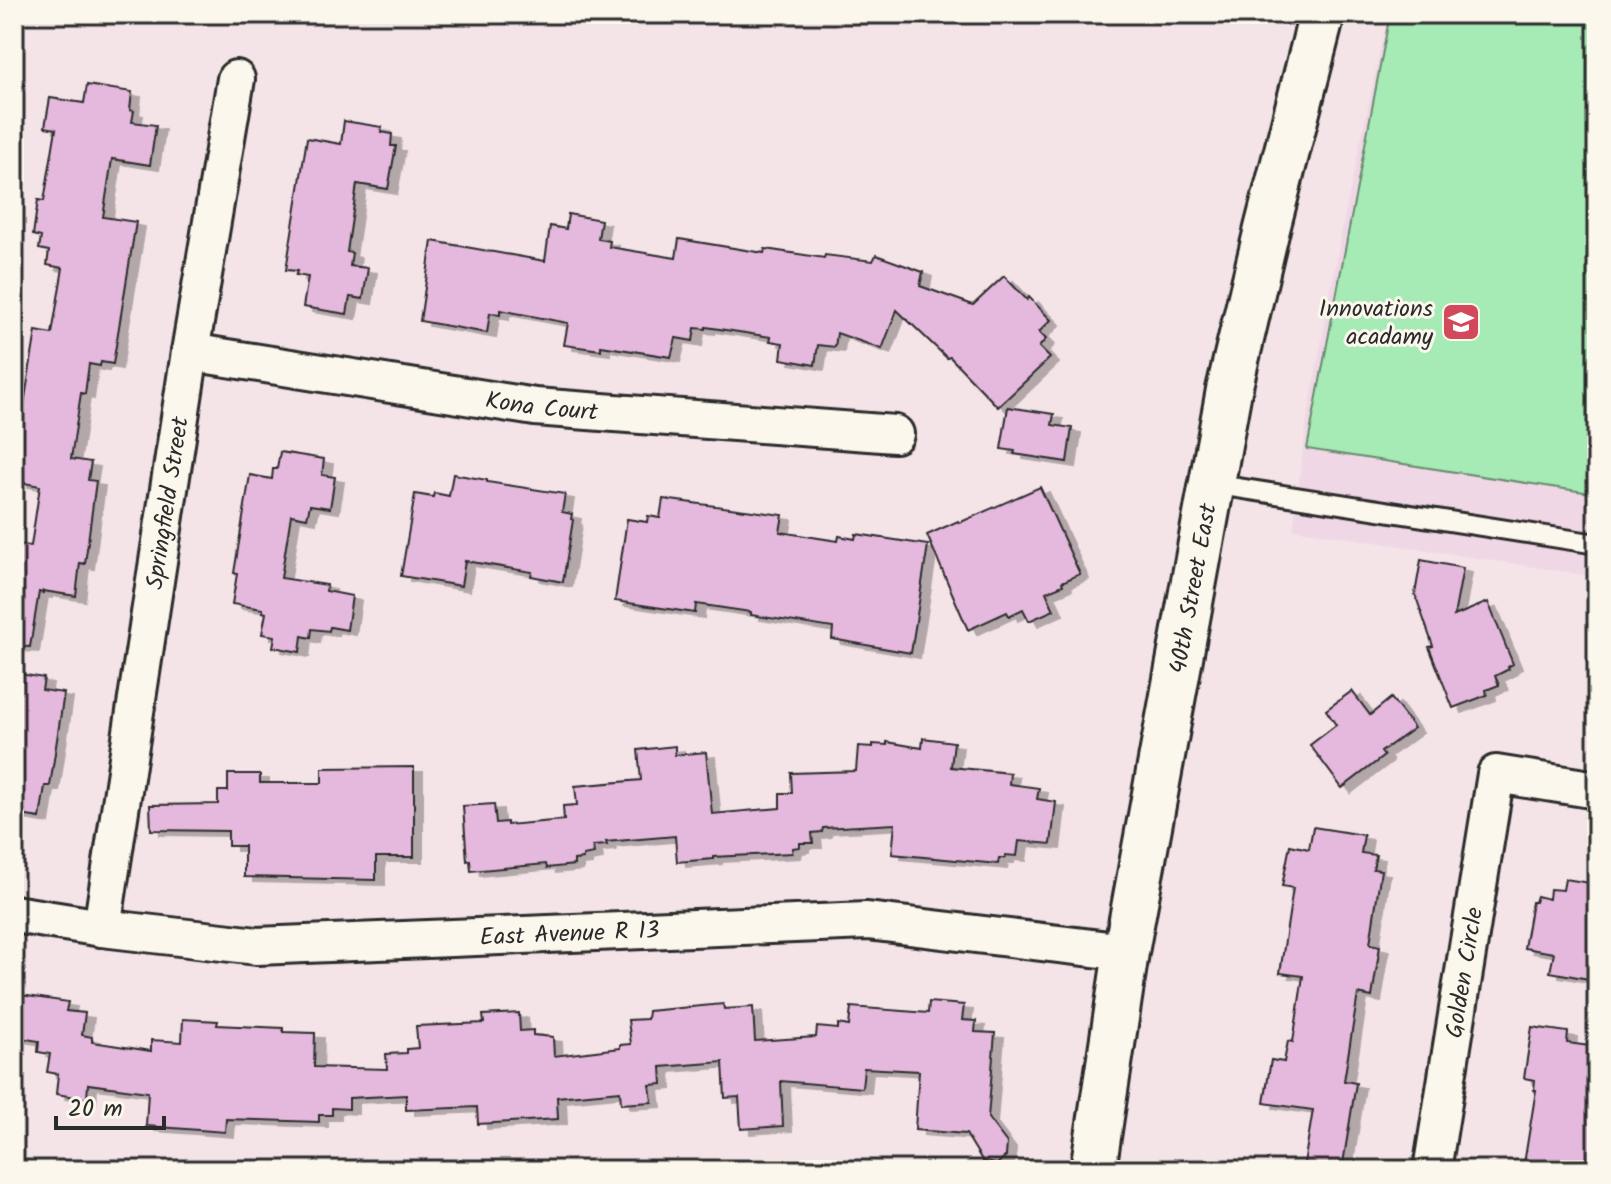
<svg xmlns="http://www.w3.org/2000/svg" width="1611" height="1184" font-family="Kalam,sans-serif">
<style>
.built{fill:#f0d7e5}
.green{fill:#a6eab5;stroke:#688a70;stroke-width:2}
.building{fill:#e5b9de;stroke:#2b2b2b;stroke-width:2;filter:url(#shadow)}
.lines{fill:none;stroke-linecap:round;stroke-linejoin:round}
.service-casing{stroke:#2b2b2b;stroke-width:24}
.minor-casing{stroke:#2b2b2b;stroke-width:42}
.secondary-casing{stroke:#2b2b2b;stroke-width:50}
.service{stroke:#fbf7ec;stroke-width:18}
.minor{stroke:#fbf7ec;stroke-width:36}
.secondary{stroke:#fbf7ec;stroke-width:44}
.labels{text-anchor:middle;stroke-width:6;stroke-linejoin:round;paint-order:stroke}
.poi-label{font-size:24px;fill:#2b2b2b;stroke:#fbf7ec;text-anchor:end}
.street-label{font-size:24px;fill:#2b2b2b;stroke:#fbf7ec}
</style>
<defs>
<filter id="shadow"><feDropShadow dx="9" dy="5" stdDeviation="0" flood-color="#0004"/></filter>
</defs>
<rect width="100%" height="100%" fill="#f4e4e8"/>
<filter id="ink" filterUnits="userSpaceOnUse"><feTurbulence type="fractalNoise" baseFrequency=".0125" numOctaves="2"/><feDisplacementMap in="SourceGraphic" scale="16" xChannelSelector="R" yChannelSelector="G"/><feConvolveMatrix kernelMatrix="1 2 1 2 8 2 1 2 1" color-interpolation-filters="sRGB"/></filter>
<g filter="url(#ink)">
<path class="built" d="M1388,14H1597V577L1293,529L1306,426L1344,219Z"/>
<path class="green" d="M1390,14H1597V494L1307,449Z"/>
<path class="building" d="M87,85L132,92L130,110L134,111L132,122L156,125L150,165L112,159L103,217L136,222L113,364L101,362L100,366L89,364L85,394L81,393L71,459L91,462L88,480L96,481L85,564L80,563L76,596L43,591V593L39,592L30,647L14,646V544L31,546L40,486L19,482V478L14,477V415L22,416L36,331L52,334L63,268L47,265L49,251L39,249L41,237L33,235L38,200L44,201L56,129L45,127L50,98L84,103Z
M344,121L382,127L381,132L392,134L391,146H396L388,189L357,184L347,252L352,253L350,266L368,268L363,299L350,297L347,314L303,307L308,277L296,275L297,271L286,270L307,138L341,144Z
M568,214L601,220L598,239L610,241L609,247L676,258L679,239L764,253L765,249L824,258L825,255L873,261L876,255L923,272L920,286L973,305L1004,276L1027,300L1029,297L1051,320L1039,332L1046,339L1039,347L1050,358L998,407L950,357L947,358L897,310L882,349L837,333L835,347L818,345L815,365L781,359L783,343L770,341L771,337L706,327V329L695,328L693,341L676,338L671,357L601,346V350L564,345L568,323L500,310V315L490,313L487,333L420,321L432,241L545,261L550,226L566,229Z
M1008,407L1054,414L1052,425L1072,428L1067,462L1014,454L1015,451L1001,449Z
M280,452L324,459L322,475L335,477L330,508L310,505L307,518L291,515L281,578L327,585L326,591L352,596L347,630L330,627L329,631L312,629L311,638L302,636L300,652L273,647L275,636L262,634L266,613L263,612V609L232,604L237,574L234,573L250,475L272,479L273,469H277Z
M453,474L487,480V482L565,494L562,512L572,514L571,519L573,520L563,582L531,576L532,572L465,561L461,586L401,576L415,494L433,497L434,493L449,496Z
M1040,487L1080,574L1062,582L1063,585L1046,592L1054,610L1029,621L1023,609L1009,616L1007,612L968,630L927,535L958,521L959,523Z
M663,499L783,515L780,532L838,541L839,536L855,539L856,534L928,545L911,653L832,639L833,628L751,615V612L696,604L695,613L615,601L627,519L647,522L648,516L660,518Z
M1421,560L1463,568L1454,616L1488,602L1513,664L1508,667L1509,669L1495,676L1499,685L1486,690L1487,695L1453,708L1429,647L1433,646L1415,594Z
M14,673L44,678L42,690L64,693L50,786H45L40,818L14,814Z
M1352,691L1370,715L1391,698L1414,728L1381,752L1384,756L1342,788L1310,745L1336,725L1326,710Z
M923,738L954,742L951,767L1010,773L1009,784L1039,788L1037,799L1056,802L1051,844L1019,841L1017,856L1005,855V858H999L998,864L892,854L895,824L823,828L822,832L812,833L813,843H800V847L793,848L792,853L713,857V859L677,862L675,836L606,842L607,845L593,846L594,854L583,856V859L574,860V865L547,868L546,864L471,871L470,860L467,861L463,806L494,804L496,823L507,822V825L564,820L563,806L577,805L575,786L641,780L638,750L675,746V755L706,752L712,814L780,808V793H792L791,773L856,771L858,746L873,747V744L887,745V742L922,748Z
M414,767V857H376V880L244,877V846H228V831L151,830L150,805L218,804V791H228V774H260V783H322V768Z
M1313,827L1364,835L1361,853L1376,855L1373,869L1381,870L1370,944L1380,946L1372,997L1358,994L1344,1081L1356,1083L1342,1170H1303L1313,1110L1264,1103L1271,1060L1284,1062L1288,1041L1293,1042L1303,976L1280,973L1293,888L1282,886L1290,845L1309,849Z
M1565,879L1597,884V934L1589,979L1550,972L1554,953L1524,948L1532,902H1535L1537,896L1549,899L1550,889L1563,890Z
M14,994L68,1002L66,1011L85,1013L82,1035L92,1037V1042L151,1051V1040L182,1042L183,1019L218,1021L217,1025L283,1028V1032L315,1033L314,1067L387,1069L386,1054L407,1053V1049L418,1048L416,1026L484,1023L483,1015L519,1013L520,1031L533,1030V1035L553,1037L554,1056L620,1048V1045L631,1044L628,1020L647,1019L648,1011L723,1004L724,1009L753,1007L755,1041L816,1037L817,1027L838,1029V1024L849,1026L851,1007L928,1013L929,1002L964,1005L962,1020L976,1021L975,1032L995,1033L988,1118L1007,1143L1006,1156L997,1164L985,1162V1165L966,1134L915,1130L919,1071L864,1068L862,1088L781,1081L783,1126L741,1129L739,1097L725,1098L723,1062L661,1067L662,1084L650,1085L652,1102L621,1104L620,1091L557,1097L558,1119L478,1124L477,1107L406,1110V1095L349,1098V1109L332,1108V1115H319V1122L226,1119L225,1132L146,1126L148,1092L88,1084L87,1099L56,1094L58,1074L47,1072L50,1054L38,1052L39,1041L14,1037Z
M1532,1027L1568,1032L1567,1043L1597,1047V1170H1523L1536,1090H1534L1535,1080L1524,1078Z"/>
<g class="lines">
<g class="service-casing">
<path id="service" d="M1212,484L1597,544"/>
</g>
<g class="minor-casing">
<g id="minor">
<path id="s1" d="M190,352L535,407L895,434"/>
<path id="s2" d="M14,914L102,928L257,946L867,921L1126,952"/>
<path id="s3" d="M102,928L190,352L236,79"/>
<path id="s4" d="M1432,1170L1496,774L1597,790"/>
</g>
</g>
<g class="secondary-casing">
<g id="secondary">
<path id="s5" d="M1093,1170L1126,952L1229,390L1267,229L1322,14"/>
</g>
</g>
<use href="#service" class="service"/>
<use href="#minor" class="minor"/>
<use href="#secondary" class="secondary"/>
</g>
</g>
<defs>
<g id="school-square" transform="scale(2)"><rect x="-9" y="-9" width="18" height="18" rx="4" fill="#d1495b" stroke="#fbf7ec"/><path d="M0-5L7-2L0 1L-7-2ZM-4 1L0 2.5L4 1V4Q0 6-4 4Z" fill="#fff"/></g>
</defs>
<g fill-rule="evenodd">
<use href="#school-square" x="1461" y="322"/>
</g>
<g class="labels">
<g class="poi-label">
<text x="1433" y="316">Innovations<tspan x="1433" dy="28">acadamy</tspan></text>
</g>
<g class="street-label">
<text dy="8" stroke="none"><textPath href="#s1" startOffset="356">Kona Court</textPath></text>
<text dy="8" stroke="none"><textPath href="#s3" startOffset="430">Springfield Street</textPath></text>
<text dy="8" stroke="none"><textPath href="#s5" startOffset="590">40th Street East</textPath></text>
<text dy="8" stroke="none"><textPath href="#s2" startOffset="558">East Avenue R 13</textPath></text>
<text dy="8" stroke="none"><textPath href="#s4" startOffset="200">Golden Circle</textPath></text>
</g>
</g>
<rect width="1611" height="1184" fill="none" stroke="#fbf7ec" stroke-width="48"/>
<rect x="24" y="24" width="1563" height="1136" fill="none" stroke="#2b2b2b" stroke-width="3" filter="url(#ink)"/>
<path d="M56 1116v12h108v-12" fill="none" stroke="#2b2b2b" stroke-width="4"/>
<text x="68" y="1116" font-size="24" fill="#2b2b2b" stroke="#fbf7ec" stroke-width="6" paint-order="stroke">20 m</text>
</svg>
